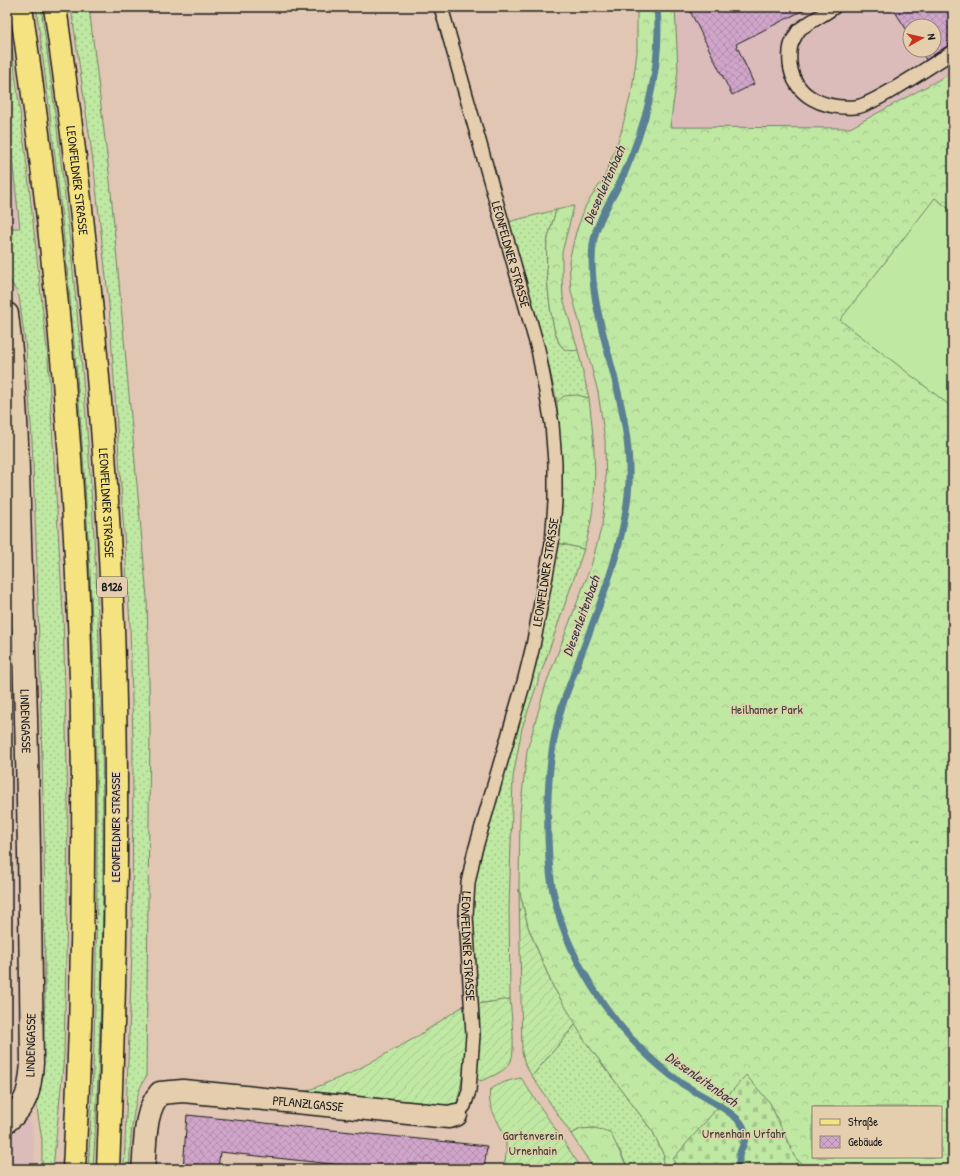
<svg xmlns="http://www.w3.org/2000/svg" width="960" height="1176" font-family="'Patrick Hand',sans-serif">
<style>
.built{fill:#dbbcba;fill-rule:evenodd}
.grass{fill:url(#grass-dots);stroke:#6e8260}
.forest{fill:url(#forest-crowns);stroke:#6e8260;fill-rule:evenodd}
.cemetery{fill:url(#cemetery-stones);stroke:#6e8260}
.garden{fill:url(#garden-furrows);stroke:#6e8260}
.pitch{fill:#bfe8a3;stroke:#6e8260}
.lines{fill:none;stroke-linecap:round;stroke-linejoin:round}
.stream{stroke:#5a8093;stroke-width:7}
.building{fill:url(#building-cross-hatch);stroke:#1c1c1c}
.service-casing{stroke:#1c1c1c;stroke-width:16}
.minor-casing{stroke:#1c1c1c;stroke-width:25}
.primary-casing{stroke:#1c1c1c;stroke-width:25}
.service{stroke:#e4cead;stroke-width:13}
.minor{stroke:#e4cead;stroke-width:22}
.primary{stroke:#f5e382;stroke-width:22}
.labels{text-anchor:middle;stroke-width:3;stroke-linejoin:round;paint-order:stroke}
.shield{fill:#e4cead;stroke:#585148;stroke-width:1}
.shield-label{font-size:12px;font-weight:bold;fill:#1c1c1c}
.street-label{font-size:13px;fill:#1c1c1c;stroke:#e4cead}
.park-label{font-size:13px;fill:#3d4537;stroke:#e4cead}
.water-label{font-size:14px;font-style:italic;fill:#313d44;stroke:#e4cead}
</style>
<defs>
<pattern id="grass-dots" width="8" height="8" patternUnits="userSpaceOnUse"><rect width="8" height="8" fill="#bfe8a3"/><path d="M2 2h.1M6 6h.1" fill="none" stroke="#a4c68c" stroke-width="1.8" stroke-linecap="round"/></pattern>
<pattern id="forest-crowns" width="20" height="18" patternUnits="userSpaceOnUse"><rect width="20" height="18" fill="#bfe8a3"/><path d="M2 6a3 3 0 1 1 6 0M12 15a3 3 0 1 1 6 0" fill="none" stroke="#a4c68c"/></pattern>
<pattern id="cemetery-stones" width="16" height="16" patternUnits="userSpaceOnUse"><rect width="16" height="16" fill="#bfe8a3"/><path d="M2 7V4a2 2 0 0 1 4 0v3zM10 15v-3a2 2 0 0 1 4 0v3z" fill="#a4c68c"/></pattern>
<pattern id="garden-furrows" width="10" height="10" patternUnits="userSpaceOnUse"><rect width="10" height="10" fill="#bfe8a3"/><path d="M-1 1l2-2M0 10L10 0M9 11l2-2" fill="none" stroke="#a4c68c"/></pattern>
<pattern id="building-cross-hatch" width="8" height="8" patternUnits="userSpaceOnUse"><rect width="8" height="8" fill="#d0a5ca"/><path d="M0 0l8 8M0 8l8-8" fill="none" stroke="#b28dad"/></pattern>
</defs>
<rect width="100%" height="100%" fill="#e0c6b3"/>
<filter id="ink" filterUnits="userSpaceOnUse"><feTurbulence type="fractalNoise" baseFrequency=".025" numOctaves="2"/><feDisplacementMap in="SourceGraphic" scale="8" xChannelSelector="R" yChannelSelector="G"/><feConvolveMatrix kernelMatrix="1 2 1 2 8 2 1 2 1" color-interpolation-filters="sRGB"/></filter>
<g filter="url(#ink)">
<path class="built" d="M675,7H953V72L850,128L670,127L678,70ZM910,26H934V50H910Z
M7,114L12,159L21,228H7Z
M28,1116L32,1126L35,1169H7V1132Z"/>
<path class="grass" d="M36,7H41C95,391 118,782 93,1169H88C95,1058 97,947 97,835C96,558 74,282 36,7Z
M71,7H89L110,181L147,598L150,730L146,1077C131,1098 131,1143 129,1169H124L132,953L133,741L130,624L109,304L93,161Z
M7,11L26,158L48,359L63,613L68,806L67,905L64,1056L53,1169H42V1140L36,1102L43,1076L45,991L44,835L37,566L32,440L26,350L19,296L7,275V228H20L7,114Z
M556,210C553,221 549,232 547,243C545,262 549,335 563,348C567,351 573,351 578,350L589,398C576,395 567,394 557,402L549,366L508,222Z
M558,543L584,549L522,728L513,777L509,907L510,999L478,1004L471,909L474,877L538,647Z
M576,1024L585,1041L653,1132L664,1156L662,1169H630L627,1167L619,1149L595,1128L581,1129L571,1134L532,1076Z"/>
<path class="forest" d="M637,7H675L678,70L670,127L850,128L953,72V1169H806L794,1156L770,1103L673,1159L677,1169H662L664,1156L653,1132L585,1041L552,985L528,927L519,889L520,813L527,751L546,684L591,566L602,525L606,493L605,440L598,392L571,291L569,261L576,232L586,205L604,178L620,136L632,90L637,53ZM813,1107H941V1157H813Z
M574,206L562,252V278L563,298L578,350C573,351 567,351 563,348C549,336 545,262 547,243C549,232 553,221 556,210Z
M577,395L589,398C595,450 600,499 584,549L558,543C564,496 560,449 557,402L564,396Z
M595,1128L610,1132L627,1167L630,1169H594L571,1134L581,1129Z"/>
<path class="cemetery" d="M746,1075L770,1103L794,1156L806,1169H677L673,1159Z"/>
<path class="garden" d="M519,889L528,927L552,985L576,1024L532,1076L525,1065L522,1052Z
M510,999C511,1014 516,1048 511,1061C507,1071 489,1078 480,1081L476,1077L478,1004Z
M466,1004C469,1038 465,1073 456,1106L307,1091L351,1073L415,1038Z
M521,1078L582,1169H504C505,1161 507,1152 506,1144C504,1125 486,1111 490,1090C500,1083 509,1080 521,1078Z"/>
<path class="pitch" d="M935,198L953,212V408L840,320Z"/>
<g class="lines">
<path class="stream" d="M657,7C662,64 647,122 624,174C614,197 597,218 593,244C589,283 599,319 609,357C621,401 633,449 628,495C622,552 599,606 579,660C573,677 565,695 560,713C547,760 546,811 549,859C553,945 613,1034 681,1083C696,1093 736,1112 743,1126C749,1138 742,1145 739,1156C739,1157 739,1168 739,1169"/>
</g>
<path class="building" d="M688,7H810L736,44L754,84L732,95Z
M892,7H953V42L926,60L920,50H934V26H910V35Z
M187,1115L487,1146L484,1169H379L220,1152L218,1169H183Z"/>
<g class="lines">
<g class="service-casing">
<g id="service">
<path id="s1" d="M441,7L538,349L552,424L555,463V502L552,543L533,646L524,682L474,854L468,883L466,915L473,1035L469,1091L464,1106L456,1115"/>
<path d="M834,7C828,12 801,27 799,30C790,43 789,49 790,64C794,97 824,109 855,107C873,106 934,63 953,52"/>
</g>
</g>
<g class="minor-casing">
<g id="minor">
<path id="s2" d="M7,314C18,400 18,487 21,573C28,736 30,900 32,1063C30,1088 28,1105 7,1121"/>
<path id="s3" d="M143,1169C146,1145 143,1112 160,1093L183,1091L449,1117L456,1115"/>
</g>
</g>
<g class="primary-casing">
<g id="primary">
<path d="M21,7C58,264 81,523 83,783C84,912 81,1040 74,1169"/>
<path id="s4" d="M55,7C82,196 103,387 111,578C120,775 116,972 108,1169"/>
</g>
</g>
<use href="#service" class="service"/>
<use href="#minor" class="minor"/>
<use href="#primary" class="primary"/>
</g>
</g>
<g class="labels">
<rect class="shield" x="97" y="577" width="30" height="20" rx="3"/>
<g class="shield-label">
<text x="112" y="591">B126</text>
</g>
<g class="street-label">
<text dy="5" stroke="none"><textPath href="#s4" startOffset="175">LEONFELDNER STRASSE</textPath></text>
<text dy="5" stroke="none"><textPath href="#s1" startOffset="257">LEONFELDNER STRASSE</textPath></text>
<text dy="5" stroke="none"><textPath href="#s4" startOffset="499">LEONFELDNER STRASSE</textPath></text>
<text transform="translate(545 572) rotate(-81)" y="5">LEONFELDNER STRASSE</text>
<text dy="5" stroke="none"><textPath href="#s2" startOffset="408">LINDENGASSE</textPath></text>
<text transform="translate(115 827) rotate(-90)" y="5">LEONFELDNER STRASSE</text>
<text dy="5" stroke="none"><textPath href="#s1" startOffset="965">LEONFELDNER STRASSE</textPath></text>
<text transform="translate(30 1045) rotate(-89)" y="5">LINDENGASSE</text>
<text dy="5" stroke="none"><textPath href="#s3" startOffset="228">PFLANZLGASSE</textPath></text>
</g>
<g class="park-label">
<text x="767" y="714">Heilhamer Park</text>
<text x="744" y="1138">Urnenhain Urfahr</text>
<text x="533" y="1140">Gartenverein<tspan x="533" dy="15">Urnenhain</tspan></text>
</g>
<g class="water-label">
<text transform="translate(604 185) rotate(-66)" y="5">Diesenleitenbach</text>
<text transform="translate(581 616) rotate(-70)" y="5">Diesenleitenbach</text>
<text transform="translate(702 1079) rotate(35)" y="5">Diesenleitenbach</text>
</g>
</g>
<rect width="960" height="1176" fill="none" stroke="#e4cead" stroke-width="24"/>
<rect x="12" y="12" width="936" height="1152" fill="none" stroke="#1c1c1c" stroke-width="1.5" filter="url(#ink)"/>
<rect x="812" y="1106" width="130" height="52" fill="#e4cead" stroke="#948773"/>
<rect x="820" y="1119" width="20" height="6" fill="#f5e382" stroke="#948773"/>
<text x="848" y="1126" font-size="12" fill="#1c1c1c">Straße</text>
<rect x="820" y="1136" width="20" height="12" fill="url(#building-cross-hatch)" stroke="#948773"/>
<text x="848" y="1146" font-size="12" fill="#1c1c1c">Gebäude</text>
<g transform="translate(922 38) rotate(82)"><circle r="19" fill="#e4cead" stroke="#948773"/>
<path d="M0-3L7 15L0 10L-7 15Z" fill="#c8321e"/>
<text y="-6" font-size="11" font-weight="bold" text-anchor="middle" fill="#1c1c1c">N</text>
</g>
</svg>
